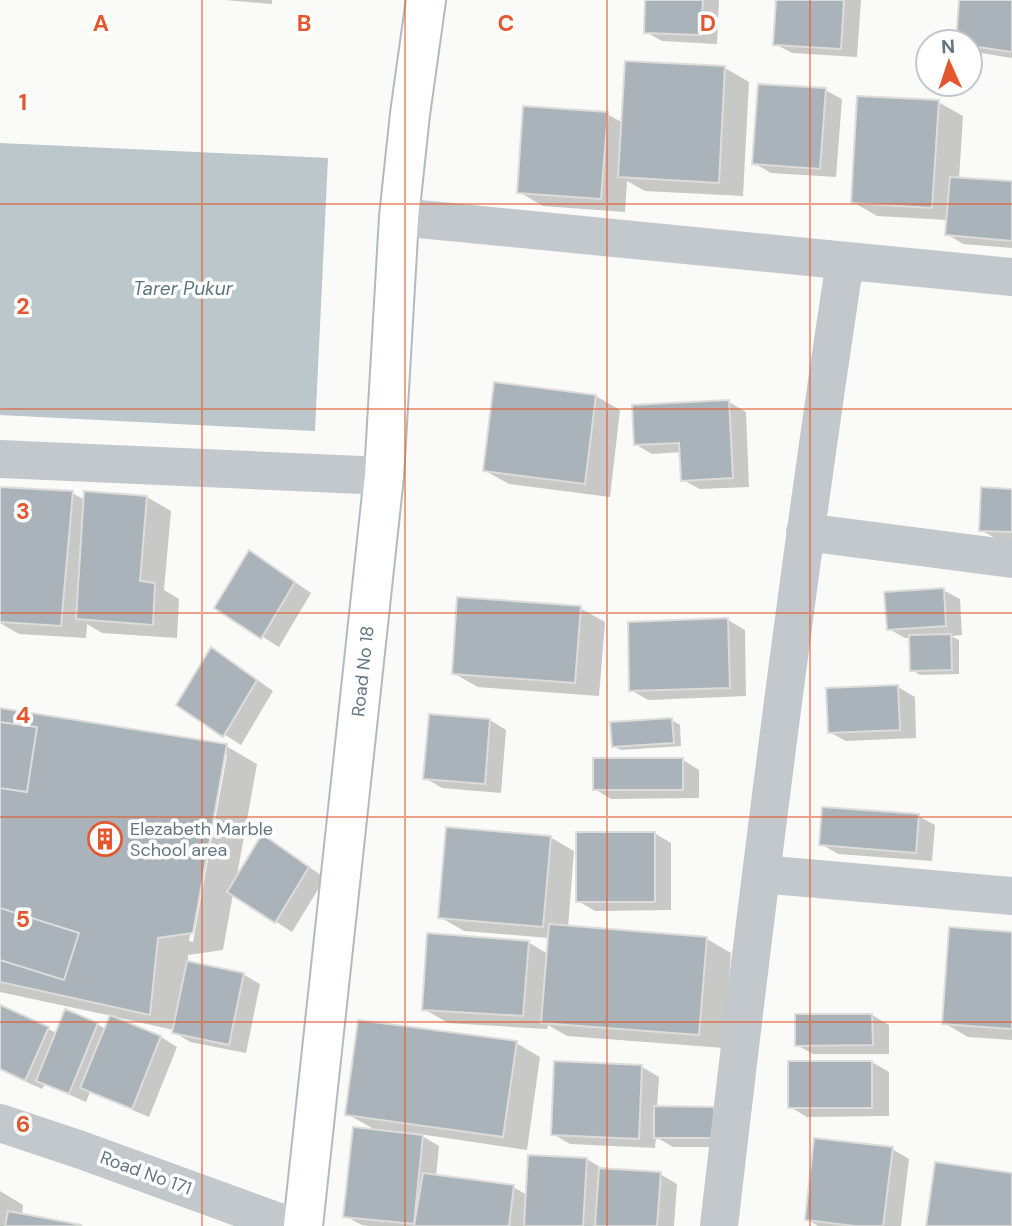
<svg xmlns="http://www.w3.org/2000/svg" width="1012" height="1226" font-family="'DM Sans',sans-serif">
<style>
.water{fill:#bbc7cb}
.shadow{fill:#0003;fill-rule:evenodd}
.building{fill:#aab3b9;stroke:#dcdcda;stroke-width:2}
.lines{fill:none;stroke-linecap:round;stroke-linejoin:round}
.secondary-casing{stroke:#b3babf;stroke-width:42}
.street{stroke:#c3c8cc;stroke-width:38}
.secondary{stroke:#fff;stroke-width:38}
.grid{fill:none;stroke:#e4572e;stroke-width:2;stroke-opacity:0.55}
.labels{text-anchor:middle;stroke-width:7;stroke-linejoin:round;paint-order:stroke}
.street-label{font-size:18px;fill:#657683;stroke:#fff}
.poi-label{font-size:18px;fill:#657683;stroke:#fff;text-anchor:start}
.water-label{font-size:19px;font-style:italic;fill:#60757c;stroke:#fff}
.grid-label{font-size:23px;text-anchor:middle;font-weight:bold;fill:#e4572e;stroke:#fff;stroke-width:7;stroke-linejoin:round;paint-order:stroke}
</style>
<rect width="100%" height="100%" fill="#fafaf8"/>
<path class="water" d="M0,143L328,158L315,431L0,415Z"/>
<path class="shadow" d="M225,0H272V4Z
M647,0H719L717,44L662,41L646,32Z
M778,0H861L857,57L792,53L775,44Z
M960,0H1012V58L975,52L970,50V42H958Z
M725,68L749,82L743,196L645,191L627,181L625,212L543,206L519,192L607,114L623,123Z
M825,90L842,99L836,177L771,173L754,163Z
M938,102L963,116L959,179L1012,183V248L963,244L947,234L948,220L877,216L853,202Z
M596,396L620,410L610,497L509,484L484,470Z
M729,402L746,412L749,487L700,489L683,480L682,452L652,454L635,444Z
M1012,491V540L997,539L980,530Z
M72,493L85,500L147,497L171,511L164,590L179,599L177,638L102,633L87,624L86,638L19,634L0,623V502Z
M249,552L266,562L311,593L279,647L216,607Z
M943,590L960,599L962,635L951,636L959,640V674L920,675L912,670L911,638H905L889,629Z
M580,608L605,622L599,696L478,687L453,673Z
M728,620L745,630L746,696L648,700L631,690Z
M228,659L273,691L241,745L178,705Z
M898,687L915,697L916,738L846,741L829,732Z
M0,709L226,746L257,764L236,881L279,846L325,878L292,932L233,894L223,950L188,955V963L243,974L260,984L246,1053L190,1042L174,1032V1030L115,1017L114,1019L161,1037L177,1047L149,1117L90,1092L86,1102L45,1084L42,1089L0,1070V1007L57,1033L97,1024L106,1029L112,1016L0,992ZM223,755H227L193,942L189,941Z
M490,720L506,730L501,793L442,788L425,778Z
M672,720L680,725L681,746L621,750L613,746Z
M683,760L699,770V798L611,799L595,789Z
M918,816L935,825L932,861L838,854L821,844Z
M654,833L671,843V910L595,911L578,901Z
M550,837L574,851L568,928L707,939L731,953L724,1048L567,1036L548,1025L547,1029L448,1023L424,1009L528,942L548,954L549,938L464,931L440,917Z
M1012,934V1040L968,1037L944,1023Z
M872,1015L889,1025V1054H813L797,1045Z
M516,1043L540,1057L527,1150L419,1134L439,1146L436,1177L513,1187L527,1195L587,1159L603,1169L660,1174L677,1184L674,1226H369L362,1225L345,1216L379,1132L347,1114Z
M872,1062L889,1072V1116L807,1117L790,1107Z
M642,1067L659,1077L657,1108L730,1147H673L656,1137L655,1148L570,1144L553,1134Z
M892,1149L909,1159L901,1226H818L807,1219Z
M0,1191L23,1205L22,1215L77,1226H0Z"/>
<path class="building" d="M645,0H703L701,35L644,33Z
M776,0H844L841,49L773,45Z
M959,0H1012V52L970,46V42H956Z
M625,61L725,66L719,183L618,177Z
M758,84L826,88L820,169L752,164Z
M857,96L939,100L932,208L851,203Z
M523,106L608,112L601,199L517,193Z
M950,177L1012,181V241L945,235Z
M494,382L596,395L585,484L483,471Z
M729,400L733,478L681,481L679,443L634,445L632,405Z
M0,487L73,491L61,626L0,622Z
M981,487L1012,489V532L979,531Z
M84,491L147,496L140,581L155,583L153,625L76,619Z
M249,550L295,582L261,639L214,608Z
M944,588L946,626L887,630L884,592Z
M457,597L581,606L575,683L452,674Z
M728,618L730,688L629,691L628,622Z
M951,634L952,670L910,671L909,635Z
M211,647L257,680L223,737L176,705Z
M898,685L900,730L828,733L826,688Z
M0,708L227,744L193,933L158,938L150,1015L0,982Z
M429,714L490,719L485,784L423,779Z
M672,718L674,743L612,747L610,722Z
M0,722L37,727L27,792L0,788Z
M593,758H683V790H593Z
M822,807L919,814L916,853L819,845Z
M446,827L551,836L543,927L438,918Z
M576,832H655V902H576Z
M262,834L309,867L275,923L227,892Z
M0,908L79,933L64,980L0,960Z
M549,924L707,937L699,1035L541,1023Z
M949,927L1012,932V1029L942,1024Z
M427,933L529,941L523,1016L422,1010Z
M187,961L244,973L229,1045L172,1033Z
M0,1005L49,1027L25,1081L0,1069Z
M65,1009L98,1023L69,1094L36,1081Z
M795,1014H872L873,1045L795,1046Z
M110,1015L161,1036L132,1109L80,1088Z
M358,1020L517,1041L503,1137L345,1115Z
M554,1061L642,1065L639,1139L551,1135Z
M788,1061H872V1108H788Z
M654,1106L714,1107V1138H654Z
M353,1127L423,1135L414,1224L343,1217Z
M814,1138L893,1147L883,1226H855L805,1220Z
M528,1155L587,1158L583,1226H524Z
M935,1162L1012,1173V1226H926Z
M599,1168L661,1172L657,1226H595Z
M423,1173L514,1185L509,1226H414Z
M8,1211L81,1225L80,1226H5Z"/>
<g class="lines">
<g class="secondary-casing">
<g id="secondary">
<path id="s1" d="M303,1226L384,476L399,217L410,114L426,0"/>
</g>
</g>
<path class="street" d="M399,217L1012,277
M0,459L384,476
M805,532L1012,559
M761,874L1012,896
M0,1123L81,1150L290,1226
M719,1226C756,904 796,582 845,261"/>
<use href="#secondary" class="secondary"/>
</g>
<path class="grid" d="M202,0V1226M405,0V1226M607,0V1226M810,0V1226M0,204H1012M0,409H1012M0,613H1012M0,817H1012M0,1022H1012"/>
<defs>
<g id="building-ring" transform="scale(1.75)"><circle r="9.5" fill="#fff" stroke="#e4572e" stroke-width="1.5"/><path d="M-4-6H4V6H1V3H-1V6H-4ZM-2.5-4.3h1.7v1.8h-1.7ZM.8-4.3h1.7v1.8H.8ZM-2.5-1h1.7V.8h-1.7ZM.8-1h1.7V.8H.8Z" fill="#e4572e"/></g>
</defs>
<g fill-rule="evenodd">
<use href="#building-ring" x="105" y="839"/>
</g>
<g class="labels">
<g class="street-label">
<text dy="6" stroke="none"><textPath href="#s1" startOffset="558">Road No 18</textPath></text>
<text transform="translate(146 1173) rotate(20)" y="6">Road No 171</text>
</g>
<g class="poi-label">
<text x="130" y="835">Elezabeth Marble<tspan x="130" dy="21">School area</tspan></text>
</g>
<g class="water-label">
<text x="183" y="295">Tarer Pukur</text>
</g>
</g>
<g class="grid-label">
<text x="101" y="31">A</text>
<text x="304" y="31">B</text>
<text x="506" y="31">C</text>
<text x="708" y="31">D</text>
<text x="23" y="110">1</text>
<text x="23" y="314">2</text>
<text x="23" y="519">3</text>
<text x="23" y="723">4</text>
<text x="23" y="927">5</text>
<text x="23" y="1132">6</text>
</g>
<g transform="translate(949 63) rotate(357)"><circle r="33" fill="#ffffff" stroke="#c1c8cd" stroke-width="2"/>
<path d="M0-5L12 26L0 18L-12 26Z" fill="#e4572e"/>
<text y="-10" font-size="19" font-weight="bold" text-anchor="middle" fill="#657683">N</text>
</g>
</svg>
